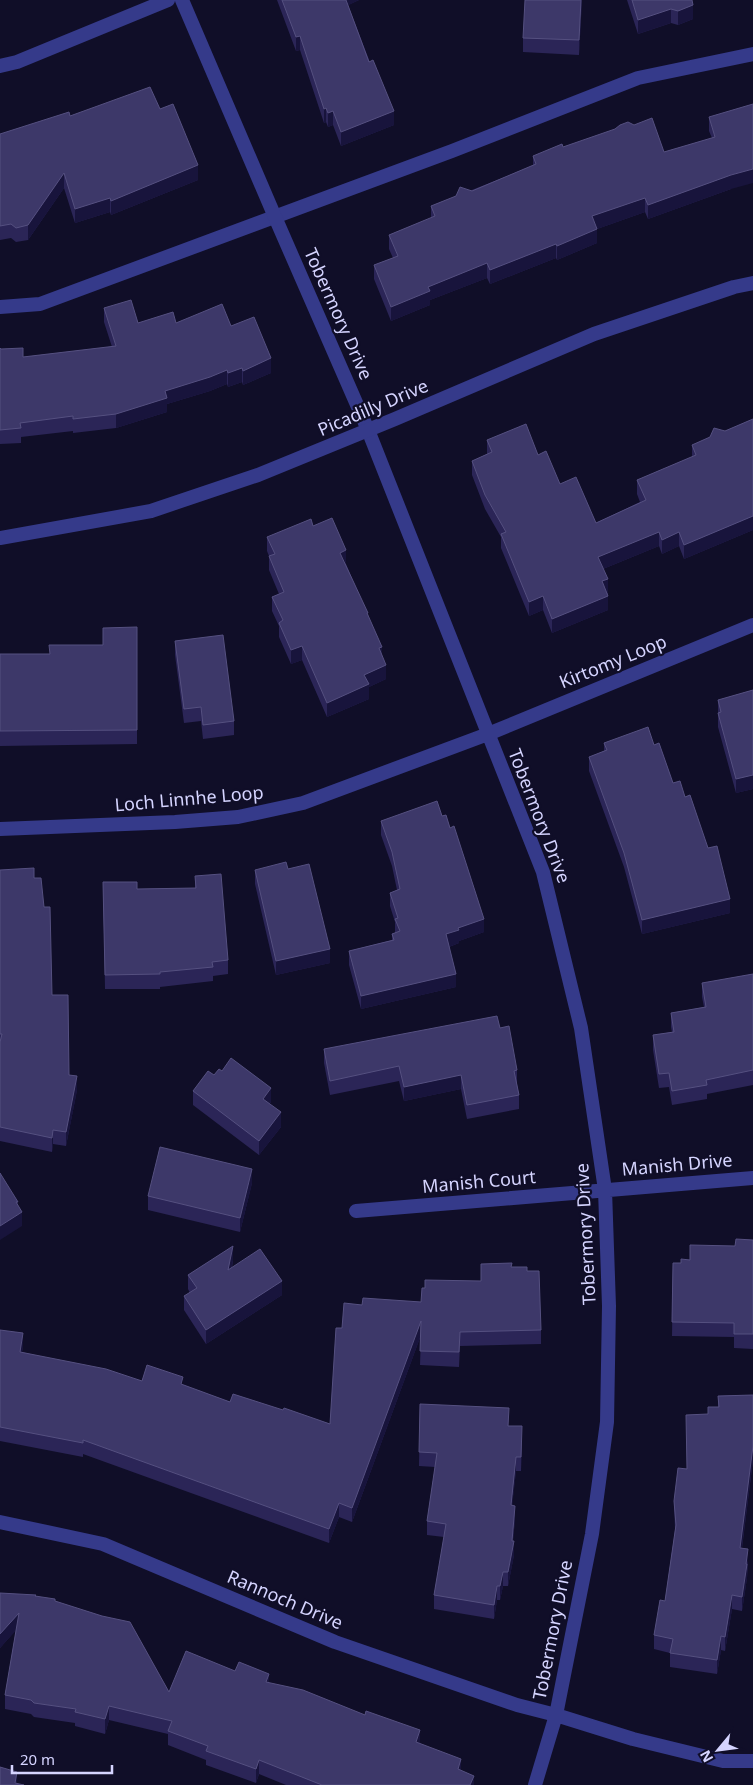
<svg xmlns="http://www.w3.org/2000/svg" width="753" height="1785" font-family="'Noto Sans',sans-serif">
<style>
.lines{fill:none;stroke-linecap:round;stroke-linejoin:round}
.service{stroke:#353a8a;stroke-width:14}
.minor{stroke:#353a8a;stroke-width:14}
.tertiary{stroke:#353a8a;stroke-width:14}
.wall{fill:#2b2557}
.shaded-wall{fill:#18143c}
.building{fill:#3d3869;stroke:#555080}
.labels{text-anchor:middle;stroke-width:4.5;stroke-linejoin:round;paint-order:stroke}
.street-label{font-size:18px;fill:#d5d4ff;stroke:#100e28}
</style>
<rect width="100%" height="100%" fill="#100e28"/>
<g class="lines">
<path class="service" d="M0,307L40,304L452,151L638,78L753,54"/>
<path class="minor" d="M182,0L275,217L368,430L543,872L581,1028L605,1190L609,1306L607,1422L592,1534L556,1715L535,1785
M0,66L17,62L168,0
M0,829L175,822L238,817L303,803L488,734L753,625
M356,1211L753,1178
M0,1522L103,1544L335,1642L517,1705L556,1715L633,1739L723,1761H753"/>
<path class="tertiary" d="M0,538L151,511L258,475L395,419L594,334L734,287L753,283"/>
</g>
<path class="wall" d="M277,0H359L348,5L394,125L341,146L333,125L328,127L326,122L324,123L300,50L296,51Z
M582,0L579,55L523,52V38Z
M627,0H692L693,19L678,25L671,23L638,34Z
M160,109L198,180L111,215L110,212L75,223L64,188L28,240L16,242L11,238L0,240V134L70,116Z
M709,117L731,189L648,219L645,212L597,229V243L557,260L556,258L490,284L487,278L430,300V305L391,321L374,279V265L393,258L389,249V235L431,218V206L533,166V156L563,147L664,152L712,138L709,131Z
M104,308L138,323H176L231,326L271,373L243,385L242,382L228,387L227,384L210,391L167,404V412L116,428L73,433V431L21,437V443L0,444V348L1,349L23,357L112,347L104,322Z
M753,419V530L684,559L679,546L662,554L659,546L603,569L608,593V610L552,633L543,610L529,616L501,548V537L485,509L472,475V461L487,454V440L538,455L560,484L596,523L640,502L637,494V480L692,457V445Z
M313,526L346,564L368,616L382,655L386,679L369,687V699L327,717L302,660L291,664L279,637V626L272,611V597L279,594L269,570V556L267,551V537Z
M137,627V744L0,746V654H49L103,645Z
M175,641L234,721V735L203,739L201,721L184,723L175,655Z
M753,690V789L736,793L718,727V700Z
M604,743L654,745L673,783L685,797L730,913L642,934L624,867L589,771V757L604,751Z
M381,821L484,932L459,941V943L449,947L456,987L361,1009L349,965V951L392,940V934L395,933V922L390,906V893L397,890L392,866L381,835Z
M288,869L330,963L276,975L255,884V870Z
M0,870L34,878L52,995L69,1075L77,1090L66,1146L53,1144L52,1152L0,1141Z
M195,876L228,960V974L213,976V981L160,987V989H105L103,882L137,889L195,888Z
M753,974V1085L707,1094V1099L672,1105L669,1087L659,1088L653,1050V1035L672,1032L671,1027V1013L704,1007L702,997V983Z
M500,1028L517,1070V1084L519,1095V1109L467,1119L461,1089L404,1101L399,1081L330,1095L324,1063V1049Z
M214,1075L271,1102L269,1104L281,1127L259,1155L193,1105V1091Z
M252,1183L240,1232L148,1210V1196Z
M753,1240V1349L734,1348V1337L672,1336L673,1263H681L735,1246Z
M233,1260L232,1268L282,1295L206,1344L184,1310V1296L190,1293L188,1289V1275Z
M481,1264L512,1267L527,1271L541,1330V1344L460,1346L459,1367L420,1365L421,1335L352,1522L339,1517L329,1543L83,1454V1457L0,1441V1330L23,1347L22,1352L142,1381L183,1385L230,1402L283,1410L330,1424L342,1328L362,1305L421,1302L481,1281Z
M753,1395V1460L742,1548L748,1563L747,1578L742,1611L732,1609L725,1651L721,1650L717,1674L670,1667V1653L654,1649V1635L665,1601L675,1530L674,1501L708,1414L718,1407V1396Z
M420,1404L509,1426L522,1440L521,1471H516L512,1505L515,1520L513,1541L514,1555L508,1586H503L500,1600H497L494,1619L434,1609V1595L444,1537L427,1535V1521L435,1467L419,1466Z
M0,1593L36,1596L55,1601L169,1692L235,1671L269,1683L420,1744L461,1770L474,1785H286L259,1774L256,1783L206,1765V1760L168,1745V1734L109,1720L105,1734L75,1726V1723L34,1717L31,1714L5,1709V1695L16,1630L0,1648Z"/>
<path class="shaded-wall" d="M343,0H359L343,8Z
M581,0H582L579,55V40Z
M693,5V19L678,25V11Z
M671,9V23L638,34V20Z
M300,36V50L296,51V37Z
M326,108V122L324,123V109Z
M333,111V125L328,127V113Z
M394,111V125L341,146V132Z
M198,165V180L111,215V201Z
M753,169V183L731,189L648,219V205L731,175Z
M64,173V188L28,240V225Z
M110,198V212L75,223V209Z
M645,198V212L597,229V243L557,260V246L592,216Z
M556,244V258L490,284V270Z
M487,263V278L430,300V305L391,321V307L428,287Z
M271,358V373L243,385V371Z
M242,368V382L228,387V373Z
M227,370V384L210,391L167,404V412L116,428V414L165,391Z
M753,516V530L684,559V545Z
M659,532V546L598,571V557Z
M679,532V546L662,554V540Z
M346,550V564L340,553Z
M608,579V593L602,595V581Z
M543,596V610L529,616V602Z
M608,596V610L552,633V619Z
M302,646V660L291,664V650Z
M382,647V661L379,648Z
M386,665V679L369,687V699L327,717V703L364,675Z
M753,775V789L736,793V779Z
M730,899V913L642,934V920Z
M484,919V932L459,941V943L446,948V934L458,928Z
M330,949V963L276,975V961Z
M456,974V987L361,1009V996Z
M461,1075V1089L404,1101V1087Z
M77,1076V1090L66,1146V1132Z
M271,1088V1102L263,1113V1099Z
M281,1112V1127L259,1155V1141Z
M53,1130V1144L52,1152V1138Z
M252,1169V1183L240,1232V1218Z
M16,1202H18V1215L22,1212V1226L0,1240V1226Z
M233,1246V1260L228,1284V1270Z
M282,1281V1295L206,1344V1330Z
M421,1321V1335L352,1522V1508Z
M23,1333V1347L20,1366V1352Z
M522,1426V1440L521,1471V1457Z
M753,1446V1460L740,1562V1548Z
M516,1457V1471L511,1519V1505Z
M339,1503V1517L329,1543V1529Z
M515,1506V1520L512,1548L514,1541V1555L508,1586V1572Z
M748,1549L747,1578L742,1611V1597Z
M503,1572V1586L500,1600V1586Z
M497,1586V1600L494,1619V1605Z
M732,1595V1609L725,1651V1637Z
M19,1613V1627L0,1648V1634Z
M721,1636V1650L717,1674V1660Z
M269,1674V1688L266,1682Z
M109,1706V1720L105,1734V1719Z
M420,1730V1745L416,1742Z
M461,1759V1773L458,1769Z
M259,1760V1774L256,1783V1769Z
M17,1772V1785L15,1783Z
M474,1776V1785H470Z"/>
<path class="building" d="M282,0H346L369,62L373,60L394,111L341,132L333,111L328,113L326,108L324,109L300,36L296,37Z
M525,0H581L579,40L523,38Z
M632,0H692L693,5L678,11L671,9L638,20Z
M150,87L160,109L173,104L198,165L111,201L110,198L75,209L64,173L28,225L16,228L11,224L0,226V134L69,112L70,116Z
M753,104V169L731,175L648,205L645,198L592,216L597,229L557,246L556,244L490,270L487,263L428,287L430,291L391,307L374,265L398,256L389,235L435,216L431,206L456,196L460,187L472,191L536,164L533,156L562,144L563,147L615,129L620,125L628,122L634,125L652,118L664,152L715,137L709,117Z
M131,300L138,323L173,312L176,323L222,304L231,326L254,317L271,358L243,371L242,368L228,373L227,370L210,377L165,391L167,398L116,414L73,419V416L20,423L21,428L0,430V348L1,349L23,348V357L116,346L104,308Z
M753,419V516L684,545L679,532L662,540L659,532L598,557L608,579L602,581L608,596L552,619L543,596L529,602L501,534L506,532L485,495L472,461L492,452L487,440L526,424L538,455L546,451L560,484L576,477L596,523L646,500L637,480L696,455L692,445L710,437L714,428L725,431Z
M332,518L346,550L340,553L368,613H367L382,647L379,648L386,665L364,675L369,684L327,703L302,646L291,650L279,623L283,620L272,597L284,592L269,556L275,554L267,537L311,519L313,526Z
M137,627V730L0,731V654H50L49,645H103V628Z
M223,635L234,721L203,725L201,707L184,709L175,641Z
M753,690V775L736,779L718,713L721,712L718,700Z
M648,727L654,745L659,743L673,783L680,781L685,797L690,795L708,848L717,846L730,899L642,920L624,853L589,757L607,750L604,743Z
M437,801L442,816L446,815L450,828L454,826L484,919L458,928L459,930L446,934L456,974L361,996L349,951L394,940L392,934L400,931L395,919L398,918L390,893L400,889L392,852L381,821Z
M286,862L288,869L309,864L330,949L276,961L255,870Z
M34,868V878H41L44,907H50L52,995H68L69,1075L77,1076L66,1132L53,1130L52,1138L0,1127V1042L2,1034H0V870Z
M221,874L228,960L212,962L213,967L160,972V974L105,975L103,882H137V889L196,888L195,876Z
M753,974V1070L706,1080L707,1085L672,1091L669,1073L659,1074L653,1035L674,1032L671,1013L706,1007L702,983Z
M497,1016L500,1028L509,1026L517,1070L514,1071L519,1095L467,1105L461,1075L404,1087L399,1066L330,1081L324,1049Z
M231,1058L271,1088L263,1099L281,1112L259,1141L193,1091L208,1071L214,1075L219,1069L222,1071Z
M160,1147L252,1169L240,1218L148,1196Z
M0,1173L18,1202H16L22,1212L0,1226Z
M736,1239L753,1240V1334H734V1323L672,1322L673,1263H681V1259L690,1260V1245L735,1246Z
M233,1246L228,1270L260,1249L282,1281L206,1330L184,1296L197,1288L188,1275Z
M512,1263L511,1267H527V1271H539L541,1330L460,1332L459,1352L420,1351L421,1321L352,1508L339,1503L329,1529L83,1440V1443L0,1427V1330L23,1333L20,1352L106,1369L142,1381L147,1365L183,1377L181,1384L230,1402L233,1394L283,1410L284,1408L330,1424L336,1328H342L344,1303L362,1305L363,1298L421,1302L422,1288H425V1280L481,1281V1264Z
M753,1395V1446L740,1548L748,1549L746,1564H747L742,1597L732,1595L725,1637L721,1636L717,1660L670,1653L673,1639L654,1635L660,1600L665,1601L676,1525L674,1501L678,1468L687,1469L686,1415L708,1414V1407H719L718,1396Z
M420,1404L509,1408L508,1426H522L521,1457H516L511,1505L515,1506L512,1541H514L508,1572H503L500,1586H497L494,1605L434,1595L446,1524L427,1521L437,1453L419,1452Z
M0,1593L36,1595L35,1596L55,1599V1601L102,1616L130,1622L169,1692L186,1651L235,1671L239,1662L269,1674L266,1682L303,1690L365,1715L366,1711L420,1730L416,1742L461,1759L458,1769L474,1776L470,1785H322L259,1760L256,1769L206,1751L208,1746L168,1731L172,1721L109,1706L105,1719L75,1712L76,1709L34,1703L31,1700L5,1695L19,1613L0,1634Z
M0,1767L17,1772L15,1783L24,1785H0Z"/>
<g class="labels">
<g class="street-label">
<text transform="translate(338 314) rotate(66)" y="6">Tobermory Drive</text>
<text transform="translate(373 408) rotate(-23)" y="6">Picadilly Drive</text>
<text transform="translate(613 662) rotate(-22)" y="6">Kirtomy Loop</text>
<text transform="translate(189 799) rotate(-5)" y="6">Loch Linnhe Loop</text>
<text transform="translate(539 816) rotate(69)" y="6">Tobermory Drive</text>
<text transform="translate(677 1165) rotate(-5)" y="6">Manish Drive</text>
<text transform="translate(479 1182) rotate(-5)" y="6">Manish Court</text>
<text transform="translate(586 1234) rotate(-93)" y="6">Tobermory Drive</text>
<text transform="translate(285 1600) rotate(23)" y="6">Rannoch Drive</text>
<text transform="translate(553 1630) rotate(-79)" y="6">Tobermory Drive</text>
</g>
</g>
<g transform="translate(718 1750) rotate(241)" stroke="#100e28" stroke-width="4" paint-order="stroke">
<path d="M0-4L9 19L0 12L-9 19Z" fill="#d5d4ff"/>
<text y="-8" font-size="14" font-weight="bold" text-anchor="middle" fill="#d5d4ff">N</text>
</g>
<path d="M12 1765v8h100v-8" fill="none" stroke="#d5d4ff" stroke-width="2.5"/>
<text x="20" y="1765" font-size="15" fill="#d5d4ff" stroke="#100e28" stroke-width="4" paint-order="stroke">20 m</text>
</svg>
